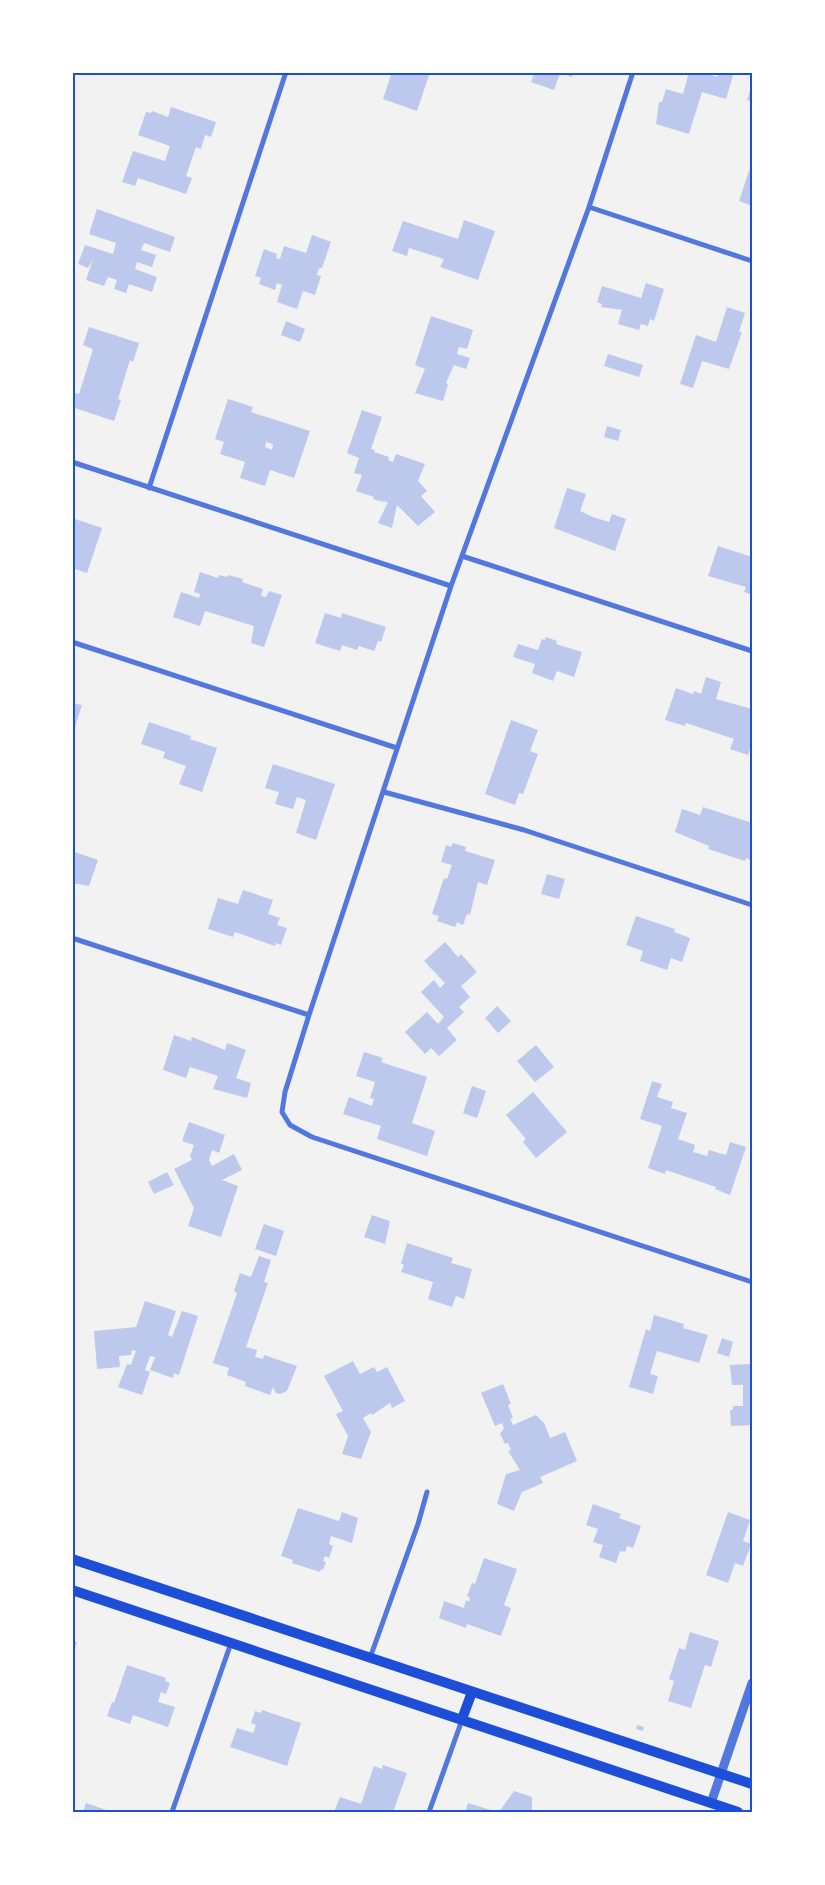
<svg xmlns="http://www.w3.org/2000/svg" width="825" height="1885" font-family="'Public Sans',sans-serif">
<style>
.building{fill:#bdc9ec;fill-rule:evenodd}
.lines{fill:none;stroke-linecap:round;stroke-linejoin:round}
.minor{stroke:#5277de;stroke-width:5}
.tertiary{stroke:#5277de;stroke-width:9}
.secondary{stroke:#1d4ed8;stroke-width:10}
.neatline{fill:none;stroke:#1d4ed8;stroke-width:2}
</style>
<rect width="100%" height="100%" fill="#f2f2f2"/>
<path class="building" d="M392,72H430L417,111L383,99Z
M535,72H574L572,77L560,73L554,90L531,82Z
M689,72H702L717,77L718,72H734L726,99L702,92L689,134L656,124L659,102H662L666,89L683,94Z
M752,85V102L747,100Z
M171,107L216,122L211,137L205,135L201,149L196,147L186,176L192,178L186,194L138,178L135,186L122,182L133,151L165,161L170,146L138,135L146,112L151,113L152,111L168,117Z
M750,168L752,169V206L739,201Z
M97,209L175,237L170,252L144,243L141,250L156,255L152,267L137,262L135,269L157,277L152,292L129,284L126,293L114,289L117,280L108,277L104,286L86,280L93,259L88,268L78,264L85,245L113,254L116,243L89,234Z
M464,220L495,231L478,280L440,267L444,259L409,248L407,256L392,251L403,221L458,239Z
M312,235L331,242L322,268H319L317,275L321,276L315,295L303,291L297,309L277,302L282,285L277,283L275,290L259,284L261,278L255,276L264,249L277,254L276,258L280,259L284,246L306,253Z
M646,283L664,289L654,321L650,319L648,326L641,324L639,330L618,324L622,310L601,307L602,304L597,302L602,286L641,298Z
M727,307L745,313L739,332H742L729,369L702,361L693,388L680,384L696,335L716,342Z
M431,316L473,330L467,349L459,347L457,354L470,358L466,369L454,365L446,383L448,384L443,401L415,393L425,369L415,365Z
M286,321L305,329L300,342L281,335Z
M89,327L139,343L133,362L130,360L118,399L121,400L114,421L72,407V392L79,394L93,349L83,345Z
M608,354L643,365L639,377L604,366Z
M228,399L253,407L251,412L310,431L294,478L270,470L265,486L252,482L240,478L245,462L220,454L224,442L215,439ZM266,442L273,444L272,450L265,447Z
M362,410L382,417L371,449L375,450L374,452L389,457L388,460L393,462L396,454L425,464L418,481L427,491L421,496L435,512L418,526L397,505L392,528L378,523L388,502L379,501L373,499L374,497L356,491L362,475L354,473L359,458L347,453Z
M607,426L621,430L618,441L604,437Z
M567,488L586,494L580,511L593,517L609,522L612,514L626,519L615,551L554,528Z
M72,518L102,528L87,573L72,568Z
M718,546L752,557V595L744,592L746,587L708,576Z
M200,572L218,578L219,575L228,577V575L243,579L242,582L263,589L261,596L266,597L269,591L282,595L264,647L251,643L254,626L205,611L200,626L173,617L181,592L199,598L200,594L194,592Z
M325,613L341,618L342,613L386,627L381,642L378,641L374,651L359,646L357,650L342,645L340,651L315,643Z
M546,637L557,641L556,644L582,652L574,677L557,671L553,681L532,673L535,664L513,657L518,644L538,650L542,639L545,640Z
M706,677L721,682L716,699L752,709V742L748,755L730,749L734,739L686,723L685,726L665,720L676,688L693,694L694,691L701,694Z
M72,703L82,705L73,733H72Z
M511,720L538,730L530,751L538,754L523,794L519,793L515,805L485,794Z
M149,722L191,736L190,739L217,748L202,792L179,784L186,766L163,758L165,752L141,744Z
M273,764L335,784L316,840L296,833L306,800L297,797L293,809L275,804L279,792L265,788Z
M703,807L752,823V861L746,858L745,861L708,849L709,846L675,832L682,809L700,815Z
M453,843L466,847L465,851L495,860L487,885L478,882L470,915L467,914L463,925L457,922L455,927L437,921L439,916L432,914L444,878L447,879L452,865L441,862L446,845L451,847Z
M72,851L98,860L89,886L72,883Z
M547,874L565,879L559,899L541,894Z
M243,890L273,900L268,914L280,918L277,925L287,928L281,945L276,943L275,946L235,932L233,937L208,929L218,898L238,904Z
M636,916L675,929L674,932L690,938L682,962L671,958L667,970L640,961L643,951L626,945Z
M445,942L458,957L461,954L477,972L461,986L470,997L459,1007L464,1012L447,1028L457,1040L439,1056L431,1048L425,1054L405,1032L427,1012L438,1024L444,1017L421,992L434,980L440,988L445,983L424,961Z
M497,1006L511,1021L498,1033L485,1018Z
M174,1035L191,1041L192,1037L225,1050L227,1043L246,1050L236,1078L251,1083L247,1098L213,1089L218,1076L190,1067L186,1078L163,1070Z
M536,1045L554,1067L535,1082L517,1061Z
M364,1052L383,1058L381,1062L427,1077L412,1123L435,1131L427,1156L377,1139L381,1126L343,1114L349,1097L372,1106L374,1099L370,1098L375,1082L356,1076Z
M652,1081L662,1084L657,1097L673,1102L671,1108L687,1113L678,1139L695,1145L693,1152L707,1156L709,1150L726,1155L730,1142L746,1147L730,1195L715,1189L716,1187L666,1170L665,1174L648,1168L662,1126L640,1119Z
M472,1086L486,1091L477,1118L463,1113Z
M533,1092L567,1132L536,1158L523,1142L526,1139L506,1115Z
M189,1122L225,1135L219,1153L212,1150L209,1160L212,1166L234,1154L242,1170L222,1180L238,1186L221,1237L188,1226L194,1208L174,1169L192,1160L190,1156L194,1145L182,1141Z
M167,1172L174,1185L154,1194L148,1182Z
M372,1215L390,1221L385,1244L364,1237Z
M264,1224L284,1231L276,1256L255,1249Z
M407,1243L453,1258L451,1263L472,1269L464,1299L456,1296L452,1307L428,1299L433,1282L401,1272L404,1265L401,1264Z
M259,1256L271,1260L264,1282L268,1283L246,1347L257,1350L255,1357L263,1359L264,1355L297,1366L287,1391L280,1394L276,1393L273,1387L270,1395L245,1386L246,1382L227,1375L229,1368L213,1363L237,1293L234,1291L240,1273L251,1277Z
M145,1301L176,1311L168,1335L172,1337L182,1311L198,1316L179,1375L174,1373L173,1378L150,1370L155,1357L150,1356L145,1370L150,1372L142,1395L118,1387L127,1364L131,1365L136,1351L132,1350L131,1355L119,1356L120,1367L97,1369L94,1331L136,1327Z
M654,1315L684,1324L683,1328L708,1335L699,1363L657,1351L650,1374L658,1376L653,1394L629,1387L646,1329L650,1331Z
M722,1338L733,1342L729,1357L717,1353Z
M353,1361L360,1374L374,1367L377,1372L387,1367L405,1401L392,1408L390,1403L372,1415L371,1413L363,1418L371,1432L361,1459L342,1454L348,1436L336,1414L343,1411L324,1376Z
M752,1364V1425L731,1426L730,1410H733V1406H743V1385H732L730,1365Z
M503,1384L511,1404L508,1405L513,1418L510,1419L513,1425L536,1415L544,1423L550,1438L565,1432L577,1461L540,1477L543,1483L522,1492L514,1511L497,1504L506,1474L520,1470L508,1451L511,1450L508,1443L505,1444L500,1434L504,1428L502,1423L495,1426L481,1393Z
M593,1504L621,1514L619,1518L641,1526L633,1548L627,1546L625,1552L620,1551L616,1563L599,1557L603,1545L593,1542L598,1529L586,1525Z
M298,1508L339,1521L342,1512L358,1518L352,1543L331,1536L329,1544L333,1546L329,1558L325,1556L323,1561L326,1562L323,1570L321,1569L320,1572L292,1563L293,1560L281,1556Z
M728,1512L750,1520L743,1541L751,1544L743,1566L735,1563L728,1583L706,1575Z
M484,1558L517,1569L504,1605L511,1608L501,1636L467,1624L466,1628L439,1618L444,1601L464,1608L466,1600L469,1602L470,1598L467,1596L472,1583L475,1584Z
M690,1632L719,1641L711,1667L705,1665L691,1708L668,1701L674,1681L669,1679L679,1648L685,1650Z
M72,1641L77,1642L73,1655H72Z
M127,1665L166,1678L165,1681L170,1683L166,1694L161,1692L158,1702L175,1707L168,1727L133,1715L130,1724L107,1716L112,1702L114,1703Z
M262,1710L301,1723L287,1766L230,1747L237,1728L253,1733L256,1725L251,1723L255,1711L261,1713Z
M637,1725L644,1727L643,1731L636,1729Z
M383,1765L407,1773L393,1812H334L340,1797L361,1804L374,1766L382,1769Z
M514,1791L532,1797V1812H499Z
M86,1803L112,1812H83Z
M468,1803L497,1812H465Z"/>
<g class="lines">
<path class="minor" d="M633,72L589,207L451,586L309,1015L285,1092L282,1112L290,1125L312,1137L752,1282
M589,207L752,261
M72,462L451,586
M149,488L286,72
M462,556L752,651
M72,642L397,748
M384,792L524,830L752,905
M72,938L309,1015
M370,1658L418,1524L427,1492
M172,1812L231,1643
M429,1812L462,1720"/>
<path class="tertiary" d="M711,1803L752,1683"/>
<path class="secondary" d="M72,1559L752,1784
M72,1590L738,1812
M462,1719L472,1692"/>
</g>
<rect width="825" height="1885" fill="none" stroke="#ffffff" stroke-width="148"/>
<rect x="74" y="74" width="677" height="1737" class="neatline"/>
</svg>
